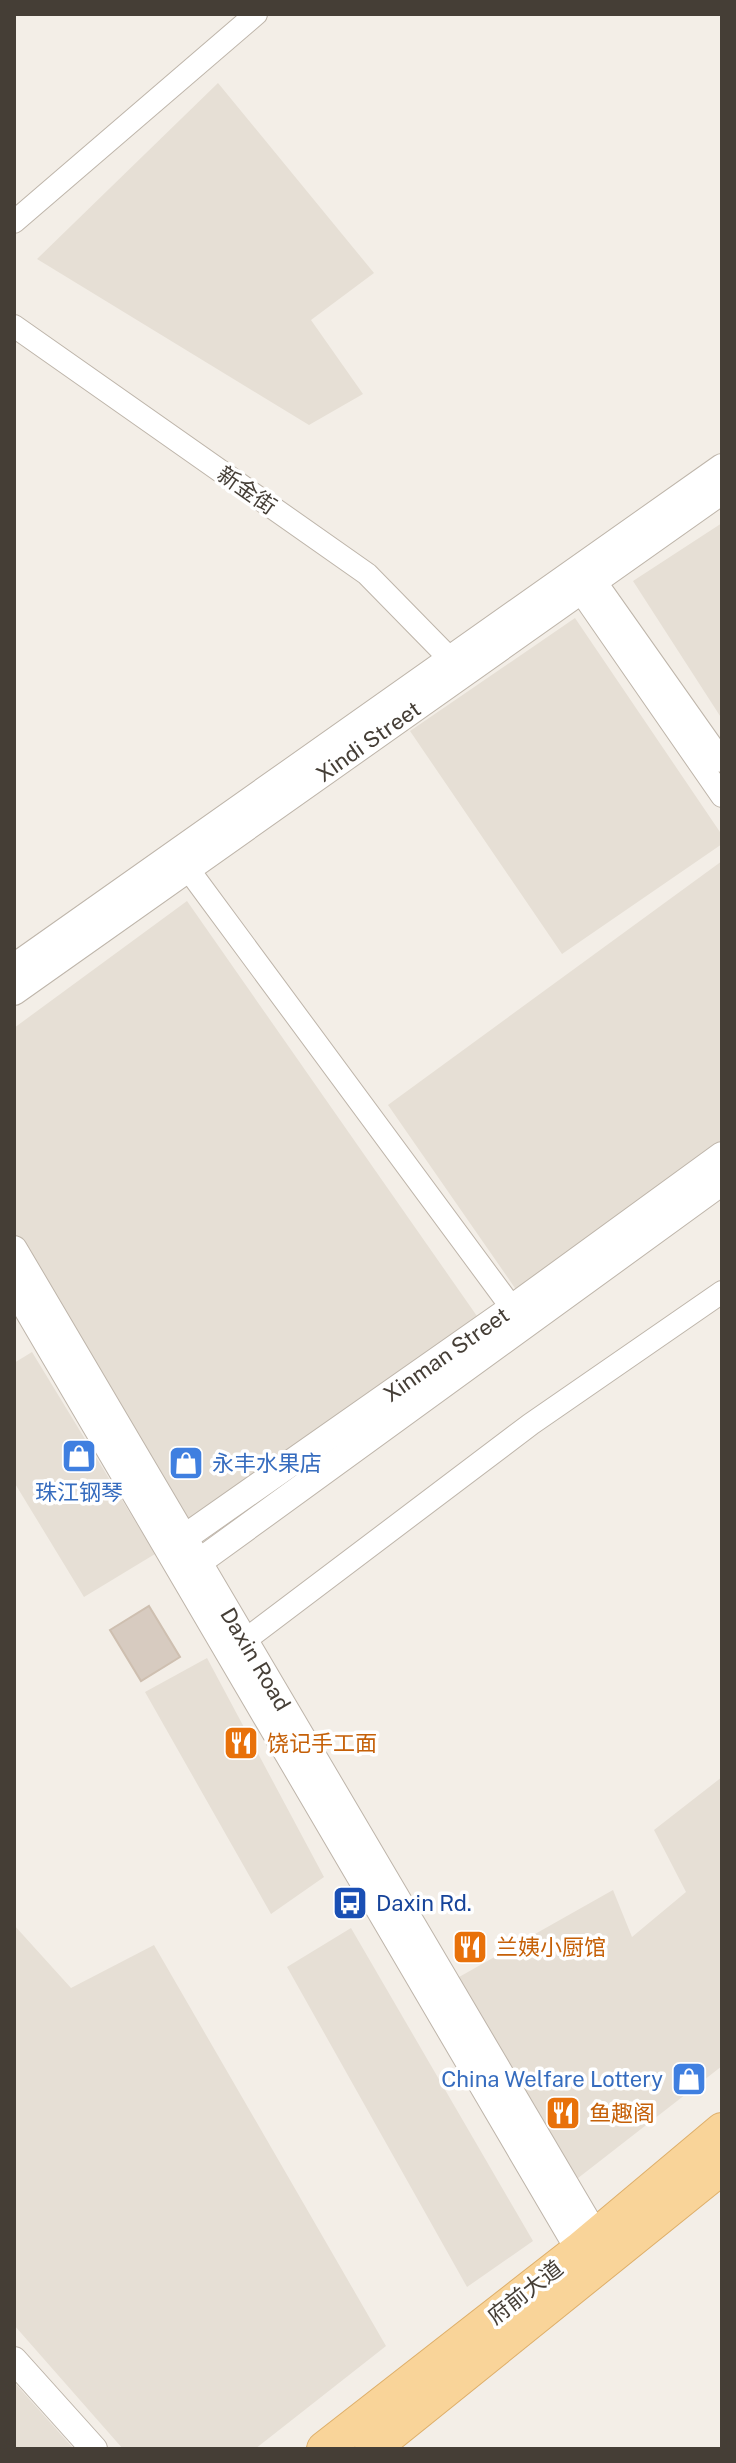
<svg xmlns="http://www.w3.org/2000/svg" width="736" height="2463" font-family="'Public Sans','Noto Sans SC',sans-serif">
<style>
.residential{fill:#e6dfd5}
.building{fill:#d7cbc0;stroke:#cebfb0;stroke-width:2}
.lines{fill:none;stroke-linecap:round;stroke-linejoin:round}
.minor-casing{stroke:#beb5aa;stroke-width:24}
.tertiary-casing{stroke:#beb5aa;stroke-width:28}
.primary-casing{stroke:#deaf6a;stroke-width:36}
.minor{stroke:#fff;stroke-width:22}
.tertiary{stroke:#fff;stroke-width:26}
.primary{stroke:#f9d499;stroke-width:34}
.labels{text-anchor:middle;stroke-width:7;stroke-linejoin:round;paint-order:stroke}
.street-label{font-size:22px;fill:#453e36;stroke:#fff}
.shop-label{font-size:22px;fill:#366cbe;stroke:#fff;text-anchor:start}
.food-label{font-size:22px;fill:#c56008;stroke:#fff;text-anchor:start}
.transit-label{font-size:22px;fill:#164399;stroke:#fff;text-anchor:start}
</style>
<rect width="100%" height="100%" fill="#f3eee7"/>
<path class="residential" d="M218,83L374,273L311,320L363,394L309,425L37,259Z
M722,523V719L633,581Z
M575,618L722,835V844L562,954L410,731Z
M722,861V1157L524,1301L388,1105Z
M187,901L486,1329L194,1542L14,1237V1028Z
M32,1352L155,1554L84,1597L14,1482V1363Z
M207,1658L324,1877L271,1914L145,1692Z
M722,1777V2066L564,2189L452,1981L613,1890L632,1937L686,1892L654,1830Z
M14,1925L71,1988L154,1945L386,2346L255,2449H123L14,2325Z
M351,1928L533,2241L467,2287L287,1967Z
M14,2382L74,2449H14Z"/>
<path class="building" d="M149,1606L180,1657L141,1681L110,1630Z"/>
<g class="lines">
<g class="minor-casing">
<path id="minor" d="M14,222L256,14
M14,326L367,574L462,671
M595,581L722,761
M580,591L722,796
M188,869L512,1308
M232,1650L531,1424L722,1292"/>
</g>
<g class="tertiary-casing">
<g id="tertiary">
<path d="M14,967L722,467"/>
<path id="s1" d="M14,992L722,491"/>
<path id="s2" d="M14,1249L596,2236"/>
<path d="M14,1287L579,2250"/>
<path id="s3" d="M171,1547L512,1308L722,1155"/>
<path d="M199,1562L722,1182"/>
<path d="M14,2360L94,2449"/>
</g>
</g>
<g class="primary-casing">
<path id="primary" d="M324,2449L579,2250L722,2130
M372,2449L722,2167"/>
</g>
<use href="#minor" class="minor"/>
<use href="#tertiary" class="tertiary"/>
<use href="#primary" class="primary"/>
</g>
<defs>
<g id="shop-square" transform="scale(1.8)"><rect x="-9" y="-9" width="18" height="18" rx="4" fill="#3f7fe0" stroke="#fff"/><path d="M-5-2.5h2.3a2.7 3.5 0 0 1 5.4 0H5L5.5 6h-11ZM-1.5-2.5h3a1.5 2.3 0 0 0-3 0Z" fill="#fff"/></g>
<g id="restaurant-square" transform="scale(1.8)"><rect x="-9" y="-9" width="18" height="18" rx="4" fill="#e8710a" stroke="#fff"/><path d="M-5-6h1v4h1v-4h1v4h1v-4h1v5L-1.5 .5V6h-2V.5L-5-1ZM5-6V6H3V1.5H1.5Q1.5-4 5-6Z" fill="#fff"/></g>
<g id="bus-square" transform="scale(1.8)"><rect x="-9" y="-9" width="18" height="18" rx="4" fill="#1a4fb4" stroke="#fff"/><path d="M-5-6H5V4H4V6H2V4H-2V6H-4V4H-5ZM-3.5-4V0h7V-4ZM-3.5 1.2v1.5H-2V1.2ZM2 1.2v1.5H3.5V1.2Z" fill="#fff"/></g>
</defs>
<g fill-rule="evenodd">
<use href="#shop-square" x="79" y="1456"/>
<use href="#shop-square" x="186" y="1463"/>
<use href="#restaurant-square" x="241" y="1743"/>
<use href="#bus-square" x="350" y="1903"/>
<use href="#restaurant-square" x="470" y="1947"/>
<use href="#shop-square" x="689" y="2079"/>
<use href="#restaurant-square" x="563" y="2113"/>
</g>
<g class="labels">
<g class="street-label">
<text transform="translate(247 490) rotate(35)" y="8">新金街</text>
<text dy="8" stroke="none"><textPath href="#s1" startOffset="434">Xindi Street</textPath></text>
<text dy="8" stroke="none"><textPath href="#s3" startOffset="336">Xinman Street</textPath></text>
<text dy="8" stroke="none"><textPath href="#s2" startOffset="476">Daxin Road</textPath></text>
<text transform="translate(525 2292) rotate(-38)" y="8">府前大道</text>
</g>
<g class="shop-label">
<text x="212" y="1471">永丰水果店</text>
<text x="79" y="1500" text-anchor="middle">珠江钢琴</text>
<text x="663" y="2087" text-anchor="end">China Welfare Lottery</text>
</g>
<g class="food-label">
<text x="267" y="1751">饶记手工面</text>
<text x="496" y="1955">兰姨小厨馆</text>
<text x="589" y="2121">鱼趣阁</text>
</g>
<g class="transit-label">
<text x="376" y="1911">Daxin Rd.</text>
</g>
</g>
<rect width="736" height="2463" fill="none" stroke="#453e36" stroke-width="32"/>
</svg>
